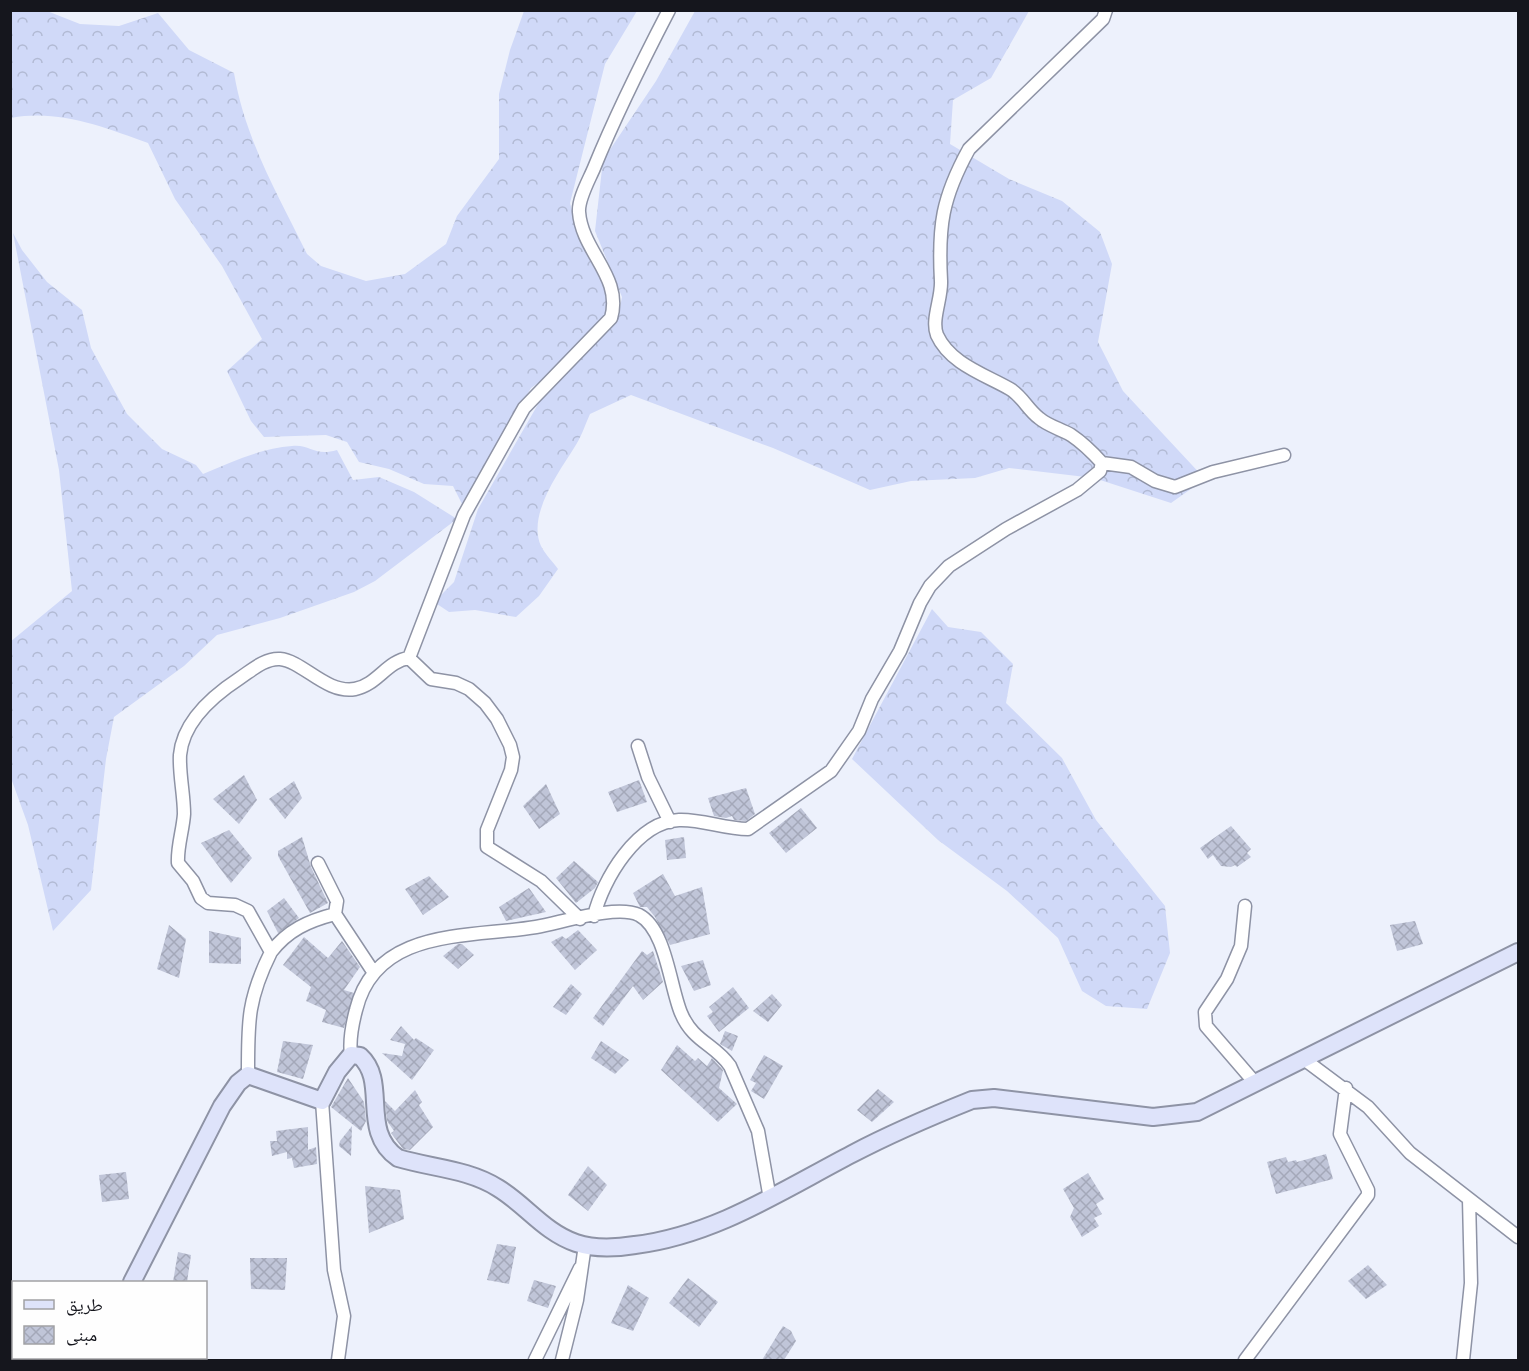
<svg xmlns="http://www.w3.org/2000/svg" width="1529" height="1371" font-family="Raleway,'Noto Naskh Arabic',sans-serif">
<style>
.forest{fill:url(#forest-crowns)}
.building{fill:url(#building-cross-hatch)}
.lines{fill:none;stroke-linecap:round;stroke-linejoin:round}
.street-casing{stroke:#8e93a5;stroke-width:15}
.secondary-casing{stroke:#8e93a5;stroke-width:20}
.street{stroke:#fff;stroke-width:12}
.secondary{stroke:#dee3fa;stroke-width:16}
</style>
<defs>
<pattern id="forest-crowns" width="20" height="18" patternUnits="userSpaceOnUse" patternTransform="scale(1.5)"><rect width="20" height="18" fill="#d0d9f8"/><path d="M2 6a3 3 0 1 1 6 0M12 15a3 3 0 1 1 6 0" fill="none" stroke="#b2bad4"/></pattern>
<pattern id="building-cross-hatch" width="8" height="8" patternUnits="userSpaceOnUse" patternTransform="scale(1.5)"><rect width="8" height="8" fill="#c0c5d8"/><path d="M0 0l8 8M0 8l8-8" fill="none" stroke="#a4a8b9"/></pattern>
</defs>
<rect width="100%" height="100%" fill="#edf1fc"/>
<path class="forest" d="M11,11H47L80,24L119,26L158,13L189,50L234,73C245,139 278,195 307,254L321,266L366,281L405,274L446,244L457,216L499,159V94L510,50L524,11H637L605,64L570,203L580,242L607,291L609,315L559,368L531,388L463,506L453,486L424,484L389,469L359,462L347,442L326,435L264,437L251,421L227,371L262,339L222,266L175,199L148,143C103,127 59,109 11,118Z
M695,11H1029L991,78L953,100L950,144L1009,179L1062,201L1100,232L1112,264L1098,342L1123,391L1205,479L1171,503L1094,478L1009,468L975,478L911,481L870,490L773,448L631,395L590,414C585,425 581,438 574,448C559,472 527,515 541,546C545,554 553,562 558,569L539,596L516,617L475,610L449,612L437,604L440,596L454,582L478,509L541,399L618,317L622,297L595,231L603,160L656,81Z
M13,233L22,250L47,282L82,310L91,348L127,414L162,449L196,465L203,474C232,462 261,448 292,446C311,444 314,457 337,450L353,480L379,477L414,492L457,519L375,581L354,592L280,618L217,635L184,666L114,717L106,759L91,890L53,931L28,825L11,778L10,642L72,591L59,470Z
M932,609L948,627L981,632L1013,664L1006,703L1062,758L1096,820L1165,906L1170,953L1147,1009L1106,1006L1082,991L1058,938L1007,891L938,840L852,759Z"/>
<path class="building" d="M244,775L257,800L239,824L213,799Z
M639,780L647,802L617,812L608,792Z
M294,781L302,798L285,819L269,799Z
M546,784L560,814L539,829L523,806Z
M746,788L755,814L746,821L734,820L732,816L726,818L714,816L708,798Z
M801,808L817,828L786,853L769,833Z
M1231,826L1251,849L1247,853L1251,857L1237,867L1235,865L1231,867L1221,866L1213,855L1208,859L1200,848Z
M229,830L252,858L231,883L201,843Z
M302,837L311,867L328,903L310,913L278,856V851Z
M684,837L686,858L667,860L665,840Z
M574,861L598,882L595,888L576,903L556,878Z
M663,874L675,896L702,887L710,934L670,945L655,917L647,907H640L633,893Z
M429,876L449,897L423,915L405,889Z
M529,888L546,912L506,921L499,907Z
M284,898L299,918L278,933L267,911Z
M1415,921L1423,944L1397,951L1390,925Z
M169,925L186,939L179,978L157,969Z
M578,930L597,950L575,970L551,942L562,936L566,939Z
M209,931L241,938V964L209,963Z
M304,937L328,958L342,941L360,967L344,990L354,993L344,1028L322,1022L326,1010L306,1001L311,987L283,965Z
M458,944H462L474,955L458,969L443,956Z
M642,951L647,955L653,951L663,982L643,1000L633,986L603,1026L593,1018Z
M703,960L711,985L694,991L681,966Z
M571,984L582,994L566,1015L553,1007Z
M733,987L749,1008L719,1032L707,1016L713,1012L709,1007Z
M772,994L782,1005L768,1022L753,1011Z
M401,1026L414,1040L416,1038L434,1050L412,1080L382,1053L402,1056L405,1044L390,1040Z
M725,1031L738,1036L732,1051L720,1044Z
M283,1041L313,1045L303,1079L277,1072Z
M601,1041L629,1060L615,1074L591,1058Z
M677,1045L695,1061L698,1058L707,1066L712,1058L723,1070L719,1088L737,1104L718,1122L661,1070Z
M764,1055L783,1066L764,1099L751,1091L756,1083L750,1080Z
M348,1078L364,1102L366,1121L361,1131L331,1107Z
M878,1089L894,1102L872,1122L857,1110Z
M415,1090L422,1102L419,1105L433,1127L410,1150L403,1149L391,1133L394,1131L387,1121L385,1101L395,1111Z
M352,1126L351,1156L339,1146L340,1141Z
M308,1127V1150L316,1147L317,1164L294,1168L292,1158L287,1159V1152L272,1156L270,1141H277L276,1131Z
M1326,1154L1333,1179L1276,1194L1267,1162L1286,1157L1288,1162L1296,1160L1297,1162Z
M588,1166L607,1185L588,1211L568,1195Z
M126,1172L129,1199L102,1202L99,1175Z
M1088,1173L1104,1199L1096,1204L1102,1214L1094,1218L1099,1226L1082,1237L1070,1217L1074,1208L1063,1189Z
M365,1186L400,1190L404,1219L369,1233Z
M497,1244L516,1247L509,1284L487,1280Z
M178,1252L191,1255L187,1282H173Z
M250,1258H287L285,1290L251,1289Z
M1368,1265L1387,1285L1366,1299L1348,1281Z
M688,1278L718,1302L699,1327L669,1303Z
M534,1280L556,1286L548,1308L527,1301Z
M628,1285L649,1298L633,1331L611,1323Z
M783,1326L791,1331L796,1341L784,1360H762Z"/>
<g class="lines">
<g class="street-casing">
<path id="street" d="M1102,463L1131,467L1155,481L1175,487L1213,472L1284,455
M409,658L431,679L456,683L469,689L485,703L497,719L510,745L513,757L511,770L487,830V847L541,881L580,919
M638,746L648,777L670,822
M318,863L337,901L335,914
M1245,906L1241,946L1227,979L1205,1012L1206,1026L1256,1084
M594,916C603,879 637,822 679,820C702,819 724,829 748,829L831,771L859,731L872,699L900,651L920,603L930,586L949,566L1006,529L1077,490L1100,471L1102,463C1093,453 1083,443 1071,435C1061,429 1048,426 1039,418C1028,410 1022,396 1010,389C986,375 950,364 937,335C931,320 942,298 941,281C938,226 942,198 969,149L1103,19L1106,10
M271,952C288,930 308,921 335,914L374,973
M351,1055C349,1040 352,1025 356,1010C376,927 470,938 536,927C561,923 616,904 639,915C666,929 670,987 681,1013C693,1042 715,1044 730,1066L758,1131L770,1199
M1305,1060L1368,1107L1410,1153L1518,1237
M248,1075C248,1023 247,1000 271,952L248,911L235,905L208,903L201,898L193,881L178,863C177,847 183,830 184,814C184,794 179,774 180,755C183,721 214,695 240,678C252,670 265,658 280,659C303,661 326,694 355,689C377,685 387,661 409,658L464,515L524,408L611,318C623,277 582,252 579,212C578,199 589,180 594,168C616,114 642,62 669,10
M322,1101L334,1270L344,1316L338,1360
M10,1330H14
M535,1360L580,1268
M562,1360L577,1300L585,1245
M1245,1360L1368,1195V1190L1340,1134L1346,1088
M1463,1360L1471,1283L1469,1199"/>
</g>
<g class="secondary-casing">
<path id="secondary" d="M132,1282L222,1106L238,1083L248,1075L322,1101L337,1072L351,1055L360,1056C389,1082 359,1131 398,1158C431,1168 468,1169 498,1188C526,1205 544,1232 576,1243C594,1249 616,1248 635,1245C715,1235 781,1191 852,1154C890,1134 932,1116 972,1100L994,1098L1153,1117L1197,1112L1518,952
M88,1360L90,1358"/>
</g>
<use href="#street" class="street"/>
<use href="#secondary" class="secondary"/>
</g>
<rect width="1529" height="1371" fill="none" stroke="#15161d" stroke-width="24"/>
<rect x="12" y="1281" width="195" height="78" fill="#fefefe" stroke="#a1a1a4" stroke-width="1.5"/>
<rect x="24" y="1300" width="30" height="9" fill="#dee3fa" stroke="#a1a1a4" stroke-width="1.5"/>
<text x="66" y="1311" font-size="18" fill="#15161d">طريق</text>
<rect x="24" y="1326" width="30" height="18" fill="url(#building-cross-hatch)" stroke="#a1a1a4" stroke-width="1.5"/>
<text x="66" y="1341" font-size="18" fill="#15161d">مبنى</text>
</svg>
